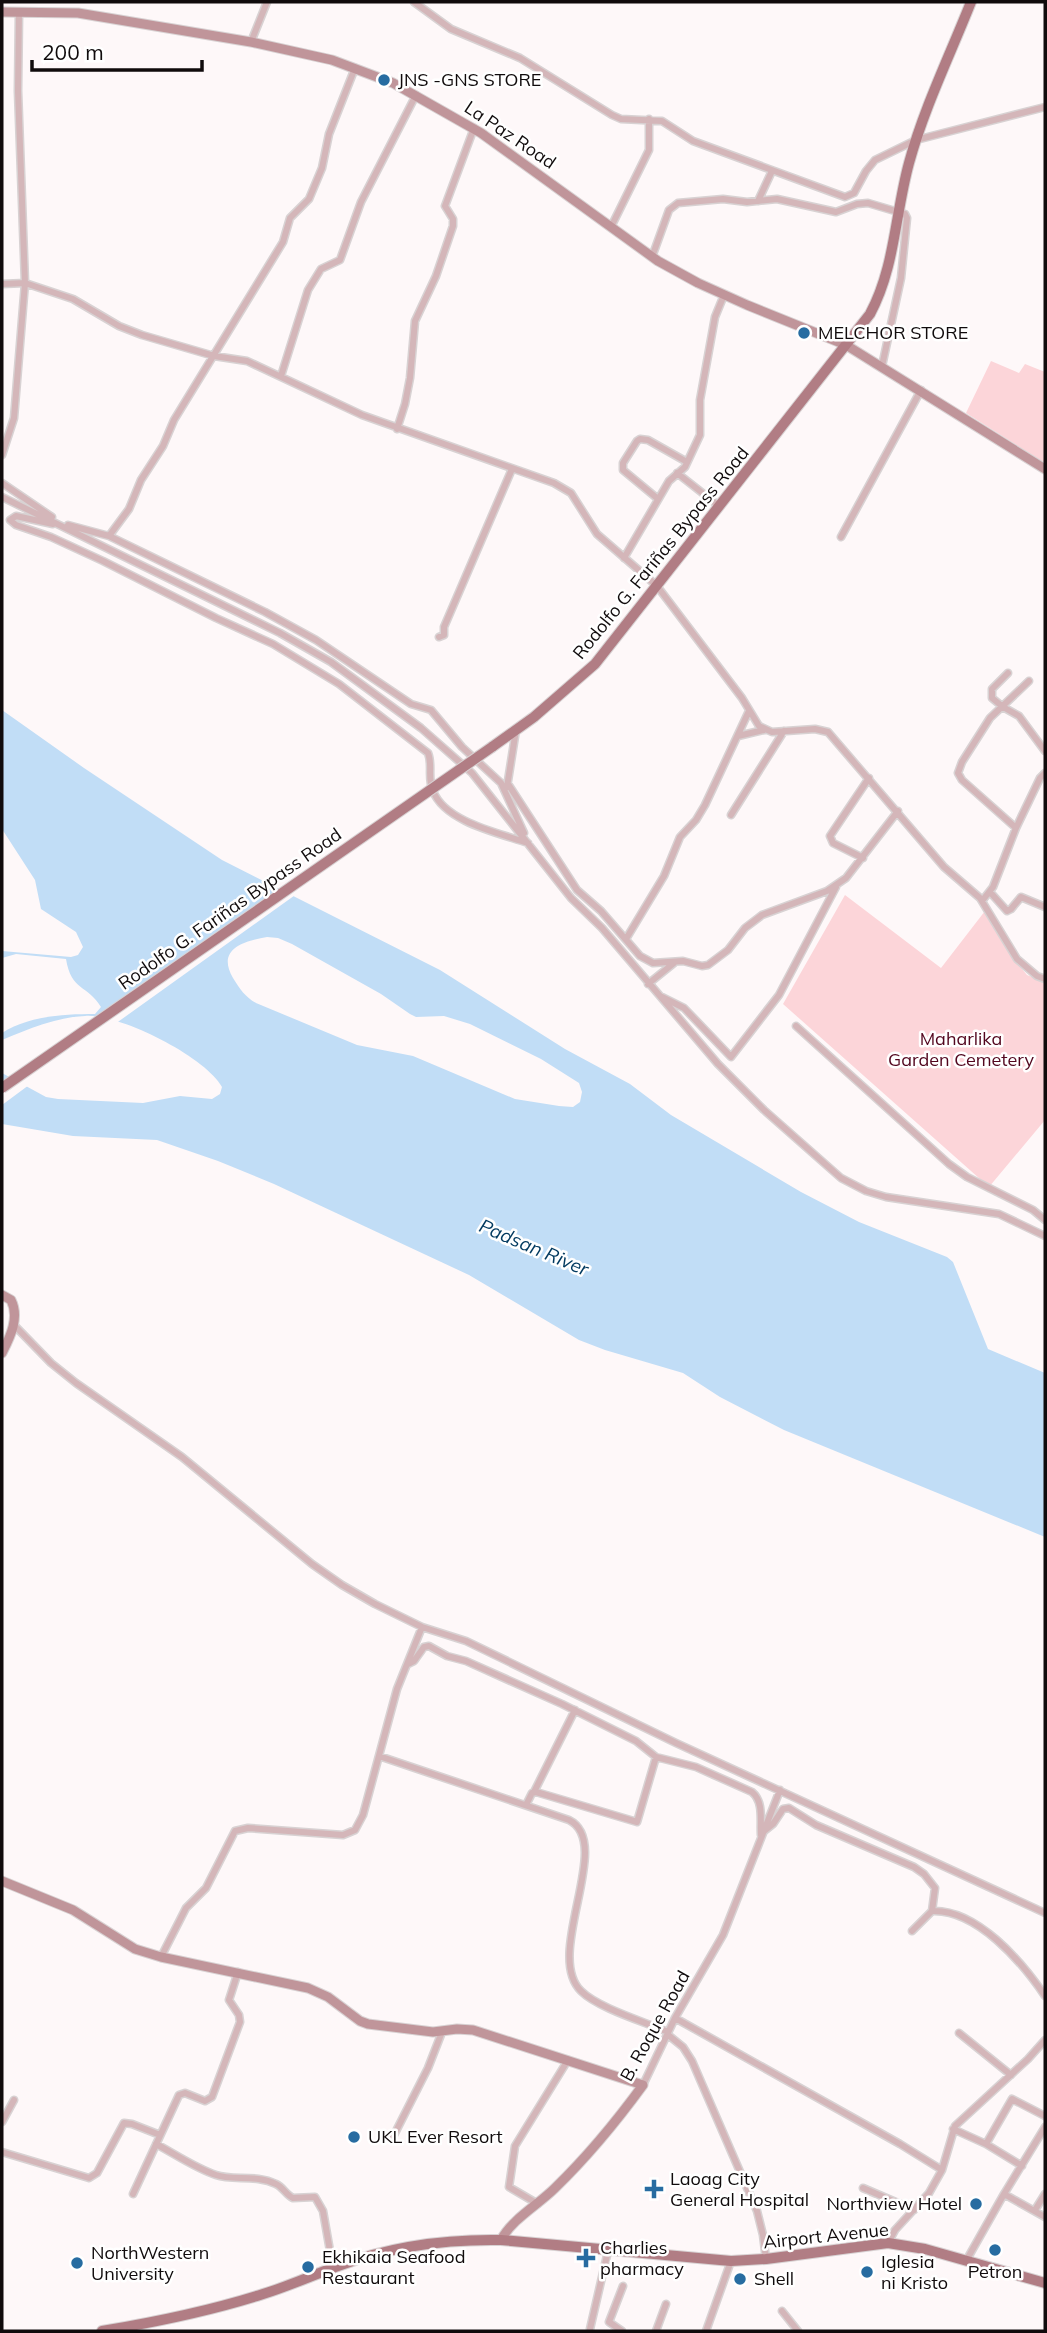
<svg xmlns="http://www.w3.org/2000/svg" width="1047" height="2333" font-family="Mulish,sans-serif">
<style>
.green{fill:#fcd5d9}
.water{fill:#c1ddf6;fill-rule:evenodd}
.pier{fill:#fef8f9}
.lines{fill:none;stroke-linecap:round;stroke-linejoin:round}
.street-casing{stroke:#d8d2d3;stroke-width:9}
.secondary-casing{stroke:#d8d2d3;stroke-width:11}
.primary-casing{stroke:#d8d2d3;stroke-width:12}
.street{stroke:#d4b6b9;stroke-width:6}
.secondary{stroke:#c0959a;stroke-width:9}
.primary{stroke:#b17d84;stroke-width:10}
.primary-bridge-casing{stroke:#d8d2d3;stroke-width:12;stroke-linecap:butt}
.primary-bridge{stroke:#b17d84;stroke-width:10}
.poi-dot{fill:#276ca1;stroke:#fff;stroke-width:2.5}
.labels{text-anchor:middle;stroke-width:5;stroke-linejoin:round;paint-order:stroke}
.poi-label{font-size:18px;fill:#100b0c;stroke:#fff;text-anchor:start}
.street-label{font-size:18px;fill:#100b0c;stroke:#fff}
.park-label{font-size:18px;fill:#52061e;stroke:#fff}
.water-label{font-size:19px;font-style:italic;fill:#01395f;stroke:#fff}
</style>
<rect width="100%" height="100%" fill="#fef8f9"/>
<path class="green" d="M991,361L1019,373L1025,364L1045,372V463L966,413Z
M845,895L941,968L985,911L1013,958L1027,975L1045,982V1120L989,1187L783,1004Z"/>
<path class="water" d="M2,710L84,768L222,860L440,970L565,1049L630,1084L671,1115L801,1192L859,1222L947,1257L953,1262L988,1349L1045,1373V1537L784,1430L720,1397L683,1373L605,1350L579,1340L469,1275L274,1184L218,1161L157,1140L73,1136L2,1124V1073L46,1097L58,1099L143,1103L180,1096L212,1099L220,1094L222,1087C206,1057 119,1013 85,1016C56,1017 29,1029 2,1040V1033C28,1016 64,1014 95,1014L101,1007C88,985 71,991 66,959L16,954L2,958V951L71,957L78,955L83,947L76,932L41,909L35,880L2,829ZM267,937L278,938L292,944L381,994L410,1014L416,1017L444,1016L470,1024L541,1059L579,1083L582,1092L580,1102L573,1107L559,1106L515,1099L413,1056L357,1045L256,1003C245,997 240,989 233,978C216,949 244,941 267,937Z"/>
<path class="pier" d="M284,887L298,893L115,1024L99,1019Z
M13,1076L29,1085L2,1105V1084Z"/>
<g class="lines">
<g class="street-casing">
<path id="street" d="M414,2L451,29L520,58L612,115L621,119L662,121L693,141L845,197L854,193L866,171L875,160L916,140L1045,107
M251,42L267,2
M758,201L772,171
M611,227L649,150V119
M652,257L669,210L678,203L723,199L747,202L777,199L836,212L857,204L868,203L905,214L907,218L901,278L882,366
M2,284L25,283L73,299L119,326L142,335L214,356L247,361L362,415L554,483L571,493L597,534L657,586L742,698L759,726L772,732L815,729L828,732L944,867L980,898L1017,959L1037,976L1045,979
M281,376L308,290L321,269L340,260L361,202L416,95
M397,429L405,404L410,378L415,321L436,276L453,226V219L445,206L474,128
M2,455L14,418L25,283L18,91L19,12
M677,473L719,506
M2,483L52,517
M2,497L280,633L331,662L421,728L472,773L571,898L602,928L718,1064L764,1110L841,1178L866,1191L886,1197L999,1214L1045,1236
M658,499L623,470V463L637,441L640,439L648,440L687,462
M53,524L16,516L10,520L16,525L51,537L103,561L216,618L273,644L339,684L428,753C433,765 427,778 433,791C445,822 499,833 528,843
M68,525L109,536L265,612L316,640L411,704L431,710L462,747L501,783L524,833
M109,536L129,509L141,480L163,446L174,420L283,242L290,218L309,199L322,168L329,134L355,68
M841,537L921,390
M624,558L669,481L685,467L700,435V400L715,317L724,295
M439,637L444,635V627L512,469
M1008,673L992,689V698L1003,707L1019,716L1045,751
M738,736L764,730
M508,784L577,890L601,911L640,956L653,963L683,961L702,966L708,965L728,950L745,928L762,915L827,891L846,878L898,811
M507,787L516,730
M731,815L784,731
M1016,828L962,780L958,773L962,762L990,718L1029,681
M863,858L833,843L830,836L869,778
M990,892L1007,911L1011,909L1021,897L1045,907
M982,901L993,887L1016,828L1040,778L1045,773
M626,939L664,876L680,837L696,820L705,805L749,711
M648,984L674,963
M662,997L684,1008L731,1057L779,995L836,887
M796,1026L949,1164L967,1177L1033,1210L1045,1220
M14,1325L51,1363L76,1383L182,1457L312,1564L342,1585L375,1604L422,1627L466,1641L676,1743L1045,1913
M408,1664L414,1661L424,1647L429,1646L447,1656L466,1661L562,1704L636,1741L656,1757L696,1767L752,1792C764,1802 760,1820 761,1835
M379,1756L569,1820C615,1843 543,1954 581,1991C598,2008 645,2022 668,2032
M534,1792L575,1710
M526,1805L532,1793L536,1792L637,1822L656,1757
M763,1832L773,1824L783,1809L789,1808L816,1825L914,1867L924,1874L935,1888L932,1911
M912,1931L932,1911C977,1909 1022,1962 1045,1996
M161,1957L186,1908L206,1888L235,1831L248,1828L343,1835L355,1830L363,1815L397,1689L422,1627
M675,2018L900,2144L942,2170
M959,2033L1011,2075
M667,2034L683,2047L692,2061L757,2211L763,2235L766,2259
M643,2085L675,2018L723,1935L780,1790
M2,2122L14,2100
M953,2129L986,2144
M393,2137L428,2068L442,2032
M156,2144C175,2154 195,2168 216,2175C233,2181 256,2174 276,2184C283,2187 286,2195 293,2198L315,2197L323,2211L333,2268
M2,2152L89,2178L97,2173L124,2123L132,2124L160,2135
M1022,2166L986,2144L1012,2099L1045,2116
M863,2188L914,2210
M133,2194L179,2095L185,2093L205,2101L212,2097L240,2022L239,2015L229,2000L238,1972
M1004,2194L1045,2127
M538,2204L509,2187L515,2146L568,2060
M1035,2210L1045,2194
M888,2243L895,2230L929,2193L942,2170L955,2126L1028,2059L1045,2040
M966,2261L1004,2194L1045,2217
M782,2311L798,2331
M590,2329L608,2251
M622,2331L609,2322L623,2286
M656,2331L666,2304
M706,2331L731,2261"/>
</g>
<g class="secondary-casing">
<path id="secondary" d="M2,12L78,13L251,42L332,60L393,83L481,133L658,261L698,283L747,305L846,345L1045,469
M2,1295L11,1300C20,1318 10,1337 2,1353
M2,1881L73,1910L135,1949L161,1957L308,1988L328,1997L360,2021L368,2024L433,2032L457,2029L473,2030L643,2085C616,2122 588,2156 555,2188C538,2205 512,2219 501,2240"/>
</g>
<g class="primary-casing">
<path id="primary" d="M492,747L534,717L595,664L870,314C895,268 895,214 909,163C924,108 950,55 971,2
M102,2331C156,2322 210,2311 263,2294C289,2286 313,2275 338,2266C389,2247 447,2239 501,2240L731,2261L766,2259L888,2243L925,2249L1045,2283"/>
</g>
<use href="#street" class="street"/>
<use href="#secondary" class="secondary"/>
<use href="#primary" class="primary"/>
<g class="primary-bridge-casing">
<path id="primary-bridge" d="M2,1088L492,747"/>
</g>
<use href="#primary-bridge" class="primary-bridge"/>
</g>
<g class="poi-dot">
<circle cx="384" cy="80" r="7"/>
<circle cx="804" cy="333" r="7"/>
<circle cx="354" cy="2137" r="7"/>
<path d="M650.5 2178.5h7v7h7v7h-7v7h-7v-7h-7v-7h7z"/>
<circle cx="976" cy="2204" r="7"/>
<circle cx="995" cy="2250" r="7"/>
<path d="M582.5 2247.5h7v7h7v7h-7v7h-7v-7h-7v-7h7z"/>
<circle cx="77" cy="2263" r="7"/>
<circle cx="308" cy="2267" r="7"/>
<circle cx="867" cy="2272" r="7"/>
<circle cx="740" cy="2279" r="7"/>
</g>
<g class="labels">
<g class="poi-label">
<text x="398" y="86">JNS -GNS STORE</text>
<text x="818" y="339">MELCHOR STORE</text>
<text x="368" y="2143">UKL Ever Resort</text>
<text x="670" y="2185">Laoag City<tspan x="670" dy="21">General Hospital</tspan></text>
<text x="962" y="2210" text-anchor="end">Northview Hotel</text>
<text x="600" y="2254">Charlies<tspan x="600" dy="21">pharmacy</tspan></text>
<text x="91" y="2259">NorthWestern<tspan x="91" dy="21">University</tspan></text>
<text x="322" y="2263">Ekhikaia Seafood<tspan x="322" dy="21">Restaurant</tspan></text>
<text x="881" y="2268">Iglesia<tspan x="881" dy="21">ni Kristo</tspan></text>
<text x="995" y="2278" text-anchor="middle">Petron</text>
<text x="754" y="2285">Shell</text>
</g>
<g class="street-label">
<text transform="translate(510 135) rotate(34)" y="6">La Paz Road</text>
<text transform="translate(661 553) rotate(-51)" y="6">Rodolfo G. Fariñas Bypass Road</text>
<text transform="translate(230 909) rotate(-35)" y="6">Rodolfo G. Fariñas Bypass Road</text>
<text transform="translate(655 2026) rotate(-61)" y="6">B. Roque Road</text>
<text transform="translate(826 2236) rotate(-6)" y="6">Airport Avenue</text>
</g>
<g class="park-label">
<text x="961" y="1045">Maharlika<tspan x="961" dy="21">Garden Cemetery</tspan></text>
</g>
<g class="water-label">
<text transform="translate(534 1247) rotate(23)" y="7">Padsan River</text>
</g>
</g>
<rect width="1047" height="2333" fill="none" stroke="#100b0c" stroke-width="7"/>
<path d="M32 60v10h170v-10" fill="none" stroke="#100b0c" stroke-width="3.5"/>
<text x="42" y="60" font-size="21" fill="#100b0c" stroke="#ffffff" stroke-width="5" paint-order="stroke">200 m</text>
</svg>
